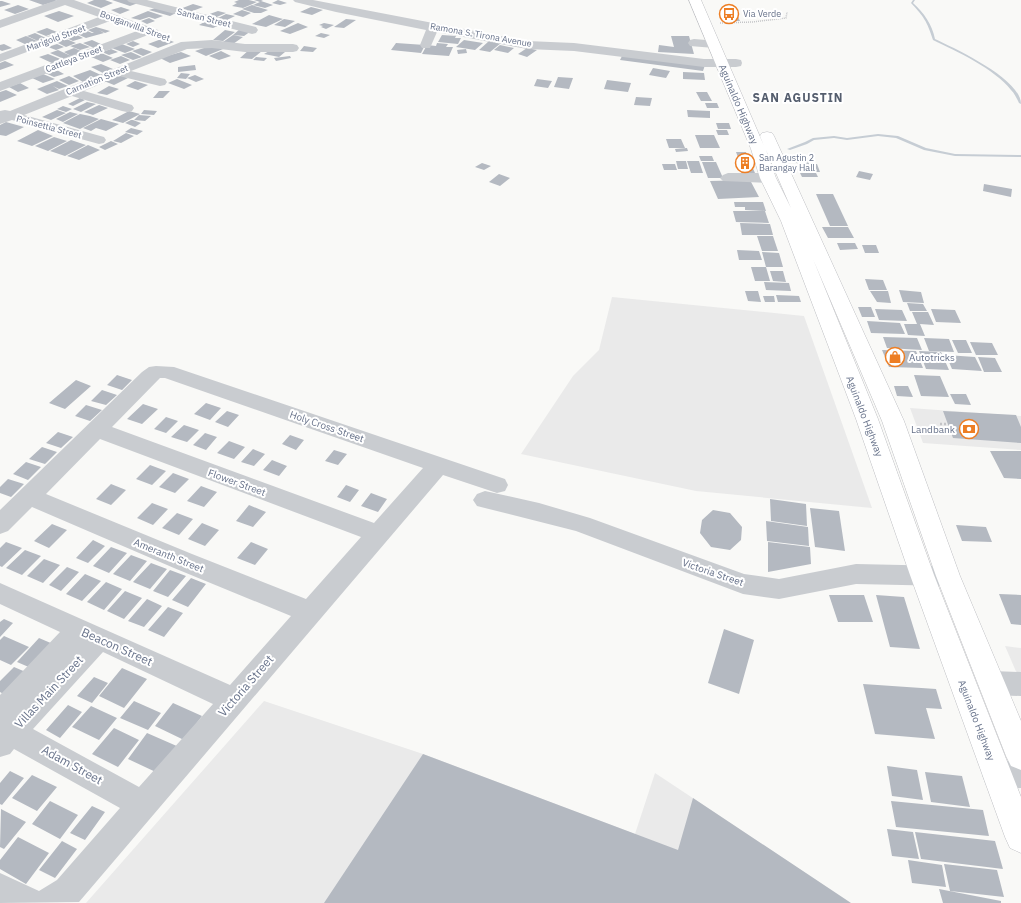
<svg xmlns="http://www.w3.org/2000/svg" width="1021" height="903" font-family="'IBM Plex Sans',sans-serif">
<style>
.built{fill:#eaeaea}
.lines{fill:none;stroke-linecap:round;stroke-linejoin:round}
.stream{fill:#c6cdd4;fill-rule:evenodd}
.building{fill:#b4b9c1}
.highway-casing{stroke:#bebfc3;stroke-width:1}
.path-far1{stroke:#c3c4c7;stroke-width:1.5;stroke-dasharray:1 1;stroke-linecap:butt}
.path{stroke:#c3c4c7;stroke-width:2.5;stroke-dasharray:2 2;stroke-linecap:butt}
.minor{fill:#c9ccd0;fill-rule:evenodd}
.highway{fill:#fff;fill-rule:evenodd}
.labels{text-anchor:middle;stroke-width:4;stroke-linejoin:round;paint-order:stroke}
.far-poi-label{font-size:9px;fill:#67728a;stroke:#fff;text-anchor:start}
.far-street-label{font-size:9px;fill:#67728a;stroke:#fff}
.street-label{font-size:10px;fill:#67728a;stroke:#fff}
.poi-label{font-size:10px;fill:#67728a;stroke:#fff;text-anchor:start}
.far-district-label{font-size:12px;font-weight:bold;letter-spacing:1px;fill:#555e6e;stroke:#fff}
.near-street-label{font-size:12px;fill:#67728a;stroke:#fff}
</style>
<rect width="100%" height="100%" fill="#f9f9f7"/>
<path class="built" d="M612,297L804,316L872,508L696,491L521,454L573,376L599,350Z
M910,408L1021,416V450L923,443Z
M1005,646L1021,648V683Z
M264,701L423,754L635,834L655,773L851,903H86Z"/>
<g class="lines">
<path class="stream" d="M913,0H915L913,3C924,13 932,24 935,39C956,49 1021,79 1021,104L1019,103C1017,99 1015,94 1011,90C995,69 956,51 933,40C927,21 924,17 911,3Z
M878,134L898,136L926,148L955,154L1021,155V157L955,156L924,150L896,138L878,136L847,140L834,138L814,140L807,144L790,150L787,149L805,142L813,138L834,136L847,138Z"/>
</g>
<path class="building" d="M29,0H55L57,1L43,5Z
M94,0H105L113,3L101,8L87,3Z
M112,0H129L138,3L130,6Z
M239,0H249L257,2L243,8L232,6L237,3L234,2Z
M254,0H263L261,1L273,5L265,8L253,5L260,2Z
M278,0L287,3L280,5L272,3Z
M0,1H2L11,4L0,7Z
M193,4L203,7L190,12L180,9Z
M18,5L29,9L15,14L4,10Z
M252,5L268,10L261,13H254L242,9Z
M121,7L130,10L120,14L111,10Z
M311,7L323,10L312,15L300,12Z
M155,8L176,13L170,16L149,10Z
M242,10L251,13L243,17L233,14Z
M59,11L74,16L58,22L44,16Z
M148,11L163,16L155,19L149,17L140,20L131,18Z
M218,11L226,13L212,19L204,16Z
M729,11H735L740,21H734Z
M226,14L235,16L223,22L214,20Z
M269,15L283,19L266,27L252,24Z
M149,18L155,21L147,24L141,21Z
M284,19L295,21L285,27L274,25Z
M346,19L356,20L344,28L334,27Z
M206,21L220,25L213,28L199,25Z
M298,23L308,27L290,34L280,31Z
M324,23L334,25L326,29L321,27L323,26L319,25Z
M96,27L110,31L105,33L99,30L104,33L86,38L75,33L85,30L92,33H94L88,30Z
M47,28L57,32L46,36L36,32Z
M240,29L251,31L244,36L233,35Z
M225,30L235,32L223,41L213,40Z
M35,33L46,38L38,41L27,36Z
M73,33L83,38L73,41L64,37Z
M321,33L330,35L324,38L315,36Z
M233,35L243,37L233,44L223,42Z
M442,35L456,36L455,38H461L458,44L438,42Z
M26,36L37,41L27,45L16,40Z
M671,36H689L694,54L658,52L659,45L674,47Z
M64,38L76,43L66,47L54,41Z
M164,38L174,42L158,48L148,44Z
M92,40L103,45L94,48L83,43Z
M464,40L483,43L475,50L456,47Z
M133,41L140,44L133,47L126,44Z
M489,41L501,43L490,52L479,50Z
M80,43L90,47L80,50L70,46Z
M119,43L135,49L125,53L109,47Z
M396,43L425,45L421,53L391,50Z
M437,43L448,44L446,47H453L449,56L422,54L427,45L436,46Z
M4,44L12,48L2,51L0,50V45Z
M57,44L64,47L56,50L48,47Z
M213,45L223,49L206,56L195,51Z
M500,45L514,48L508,53L494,50Z
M304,46L317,48L313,52L300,51Z
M74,48L83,52L64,59L50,53L58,50L71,56L64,52Z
M141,48L152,52L143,56L132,51Z
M527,48L537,50L527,57L518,54Z
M111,49L118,52L109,55L102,52Z
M250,49L262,51L252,59L240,58Z
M466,49L467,53L458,54L457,50Z
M271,50L285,52L279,57L264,54Z
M221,51L231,56L219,60L209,56Z
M99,52L113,58L103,62L89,56Z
M131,52L142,57L133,60L121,55Z
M181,52L191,56L170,63L160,58Z
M48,54L63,60L54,64L39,57Z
M623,54L705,65L703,71L620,60Z
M121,56L130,60L120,64L110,60Z
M290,56L291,58L276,61L274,58Z
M256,57L267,58L264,61L253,60Z
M5,61L14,65L0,70V63Z
M101,64L113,69L103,73L91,67Z
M195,65L196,70L178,72V67Z
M653,68L670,71L666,78L649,75Z
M55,69L64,74L54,77L45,73Z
M90,70L101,75L83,82L73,76Z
M683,72L704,73L705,80L683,79Z
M181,73L190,74L186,79L177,78Z
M43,74L55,79L43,83L32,78Z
M119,75L128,78L114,85L104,81Z
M195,75L204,79L196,82L187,78Z
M69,76L79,81L69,85L59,80Z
M558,77L573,78L569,89L554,87Z
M177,79L192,85L184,89L168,83Z
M537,79L552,81L548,88L534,86Z
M607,80L631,83L628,92L604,89Z
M57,81L68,86L59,89L53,86L59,90L47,94L37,89Z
M135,81L148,85L138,90L126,86Z
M20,83L29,88L18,92L9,87Z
M109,86L119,89L107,95L97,93Z
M6,90L17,95L0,102V92Z
M159,91H170L163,98H153Z
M696,92H707L712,101H701Z
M636,97L652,98L650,106L634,105Z
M80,98L85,100L73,106L68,104Z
M87,102L96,104L81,112L73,109Z
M705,103H717L719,108H707Z
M99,105L108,108L93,115L84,112Z
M63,106L72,109L66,112L57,109Z
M57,110L66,113L51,120L42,117Z
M144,110L157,111L154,115L141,114Z
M687,110L710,111V118L688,117Z
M129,111L140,114L123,123L112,120Z
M70,112L78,114L63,122L56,119Z
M80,114L90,116L99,119L80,129L63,123Z
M139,115L151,116L145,121L134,120Z
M101,119L119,124L106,131L96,128L91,131L83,128Z
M131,120H133L141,123L135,127L125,123Z
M6,122L24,127L6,136L0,135V125Z
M716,123H729L731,129H718Z
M131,128L143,131L137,135L125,132Z
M38,130L53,136L32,146L17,141Z
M716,130H727L729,135H718Z
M126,133L134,136L121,143L113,141Z
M695,135H714L720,148H700Z
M54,137L67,141L48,151L35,146Z
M666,139H681L685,148H669Z
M71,140L86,145L65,156L50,151Z
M111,141L118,144L105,150L99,147Z
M88,145L100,150L79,160L67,156Z
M687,148L688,151L676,152L675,149Z
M736,152H746L755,173H744Z
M699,156H712L714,161H701Z
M794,158H808L809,164L796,163Z
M676,161H686L688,169H678Z
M687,161H699L703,173H691Z
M702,162H716L723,178H708Z
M482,163L491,166L484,170L475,167Z
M662,164H675L677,170H664Z
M805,164H817L820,172H808Z
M859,171L873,174L870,180L856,177Z
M800,173H816L818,177H802Z
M499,174L510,178L500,186L489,182Z
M750,180L759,197L718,199L710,181Z
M984,184L1012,189L1011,197L983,191Z
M816,194H833L848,226H830Z
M734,202H763L766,211L745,210V207H735Z
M733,211H765L769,223L736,222Z
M740,223L770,224L773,235H742Z
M822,227H848L854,238H828Z
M757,236H773L778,251H762Z
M837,243H855L858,249L840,250Z
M862,245H876L879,253H865Z
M737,250L759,251L762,260H739Z
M762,252L779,253L783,267H766Z
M751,267H766L770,281H755Z
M770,271H783L786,282L773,281Z
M865,279L883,280L887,290H869Z
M764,282L789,283L791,291L766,290Z
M899,290L921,292L924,303L903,302Z
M745,291H758L761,302L748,301Z
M870,291H888L891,303L877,302Z
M776,295L799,296L801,302H778Z
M763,296H774L775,302H765Z
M907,303L923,304L927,311H910Z
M858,307H871L875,317H862Z
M875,309L902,310L907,321L879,320Z
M931,309L955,310L961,323L936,322Z
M912,312H928L934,325L920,324L925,336L908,335L904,324H917Z
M867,321L900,323L905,334L871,333Z
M883,337L917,338L922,350L887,348Z
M924,338L949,339L954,352L929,351Z
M952,340H966L972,353H958Z
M970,342L992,343L998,355H976Z
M882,350L916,351L923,368L889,367Z
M919,351L941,352L949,370L926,369Z
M946,355L975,357L982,371L952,369Z
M978,357L995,358L1002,372H984Z
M117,375L132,380L122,390L107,385Z
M914,375L940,376L949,397L921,396Z
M76,380L91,386L65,409L49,403Z
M894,386H908L913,397L897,396Z
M102,390L117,395L106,405L91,401Z
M950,394H966L971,405L955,404Z
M206,403L221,408L210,420L194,414Z
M143,404L158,409L142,424L127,419Z
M86,405L102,410L90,421L75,416Z
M227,411L239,415L228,427L215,422Z
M943,411L1016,415L1021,427V443L953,438Z
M166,417L178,421L166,433L154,429Z
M184,425L199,430L187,442L171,437Z
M58,432L73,437L61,448L46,443Z
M205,433L217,437L206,450L193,445Z
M290,435L304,440L296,450L282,444Z
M229,441L245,447L234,459L217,453Z
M42,447L57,452L45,464L29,459Z
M253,449L265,454L254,466L241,462Z
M334,450L347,454L338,465L325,461Z
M990,451H1021V479L1004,478Z
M272,460L287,466L279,476L263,470Z
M26,462L41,467L28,480L13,474Z
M150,465L166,471L152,485L136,479Z
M173,473L189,479L175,493L159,487Z
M8,479L24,484L11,497L0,493V487Z
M111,484L126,490L111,505L96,499Z
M346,485L359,490L350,502L337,497Z
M201,486L217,492L204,507L187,501Z
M371,493L387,499L378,512L361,506Z
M770,499L806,504L807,526L771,521Z
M152,503L168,509L153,525L137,518Z
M249,505L266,512L253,527L236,521Z
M810,508L839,511L845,551L815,547Z
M713,510L730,513L742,527L741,540L730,550L711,547L700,533L702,520Z
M177,513L193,519L179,535L162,528Z
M766,521L808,527L809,546L767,541Z
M202,523L219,530L205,546L188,539Z
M52,524L67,530L49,548L34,541Z
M956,525L986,527L992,542L962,541Z
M93,540L105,546L88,563L76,558Z
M6,542L22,548L2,567L0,566V548Z
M251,542L268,549L255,565L237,558Z
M768,542L810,547L811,564L768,572Z
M111,547L127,553L109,573L93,566Z
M25,550L41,556L22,575L6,568Z
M131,555L147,561L130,581L113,574Z
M44,559L60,565L43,583L27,576Z
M151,563L167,569L150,589L133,582Z
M67,567L79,572L61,591L49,585Z
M170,570L186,576L168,597L153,591Z
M85,574L101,581L82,601L66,594Z
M191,578L206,584L188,607L172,600Z
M106,582L122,589L104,610L87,602Z
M125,591L142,598L124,619L107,611Z
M999,594L1021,595V625L1011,624Z
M829,595H864L873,622H838Z
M876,595L904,597L920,649L890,647Z
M147,599L162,606L144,627L128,621Z
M168,607L183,613L164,637L148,630Z
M4,619L13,623L0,637V622Z
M724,629L754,640L739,694L708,683Z
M4,636L29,647L11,665L0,660V640Z
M39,638L53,644L31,668L17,662Z
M14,667L28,673L7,696L0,692V681Z
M122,668L147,679L124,708L99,696Z
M94,677L108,683L92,703L77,696Z
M863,684L936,689L942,709L926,708L935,739L875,734Z
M134,701L161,713L148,730L120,718Z
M173,703L202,716L184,740L155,726Z
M68,705L82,712L60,738L46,730Z
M91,706L117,718L99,740L72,727Z
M114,728L139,740L118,767L92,754Z
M147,733L179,747L160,774L128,759Z
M423,754L678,850L693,798L851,903H324Z
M887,766L917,770L923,800L892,796Z
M10,771L24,778L2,805L0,804V783Z
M925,772L962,776L970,807L931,802Z
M32,775L57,787L37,811L12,798Z
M50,801L78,815L60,839L32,824Z
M891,801L983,810L989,836L896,827Z
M92,806L105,812L85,840L70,833Z
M1,809L26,822L4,849L0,847Z
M887,829L913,832L919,859L892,856Z
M915,832L995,841L1003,869L921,859Z
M18,837L49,853L26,884L0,869V860Z
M62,841L77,849L55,878L39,870Z
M908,860L942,865L946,887L912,883Z
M944,864L997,870L1004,897L950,891Z
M939,889L1001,901V903H943Z"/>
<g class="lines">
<g class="highway-casing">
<path id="highway" d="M689,0H701L764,146L760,136L762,133L767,132L772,133L774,136L904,421L960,576L1021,721V770L1011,766L1006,756L936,576L882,421L813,259L878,419L934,575L1021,797V853L1010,848L1005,837L910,575L856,419L781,221L760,178L751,149ZM766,150L791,208L776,178Z"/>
</g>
<path class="path-far1" d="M720,23L752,22L786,18L787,12"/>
<path class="path" d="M940,424H948"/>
<path class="minor" d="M57,0H74L158,30L160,33L158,36L154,37L148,35L0,91V82L137,31L110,21L0,62V54L99,17L65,5L0,28V20Z
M127,0H147L256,27L258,30L256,33L252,34L129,2Z
M293,0H313L527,41L574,43L704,59H736L741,60L742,63L741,66L736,67H704L574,51L527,49L437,32L430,48H422L420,45L426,30L336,12L295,2Z
M694,39L718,41L720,44L718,47L714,48L690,46L688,43L690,40Z
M212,40L245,44H293L297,45L299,48L297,51L293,52H245L212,48L187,49L131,71L165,79L167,82L165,85L160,86L119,76L84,91L132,105L134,108L132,111L127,112L122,111L72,96L24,115L104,137L106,140L104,143L99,144L12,120L0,124V111L5,110L10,111L181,42Z
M728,173H768L773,175L776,178L773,181L768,183L723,181L720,178L723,175Z
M156,366L174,367L505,479L508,485L505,491L497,493L443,475L79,902L0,903V873L39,891L57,880L120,808L14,749L10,754L0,757V695L60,632L0,604V583L230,685L291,616L174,568L32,507L8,531L0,534V510L142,372L149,367ZM160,378H165L423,468L374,523L112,427ZM100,439L361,537L306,599L192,554L46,494ZM103,652L213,704L139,787L33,729Z
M485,491L539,503L590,518L744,574L779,579L856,564L948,566L957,569L960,576L957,583L948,586L856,584L779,599L743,594L576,531L477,506L473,500L477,494Z
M992,671L1021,672V696L992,695L982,692L978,683L982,674Z
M1021,760V788L997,789L986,785L982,775L986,765L997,761Z"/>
<use href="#highway" class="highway"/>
</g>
<defs>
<g id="bus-ring" transform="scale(1)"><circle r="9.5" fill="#fff" stroke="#ed7e24" stroke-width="1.5"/><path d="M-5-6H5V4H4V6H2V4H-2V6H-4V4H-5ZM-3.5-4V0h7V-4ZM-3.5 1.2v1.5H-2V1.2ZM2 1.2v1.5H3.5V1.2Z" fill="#ed7e24"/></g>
<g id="building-ring" transform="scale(1)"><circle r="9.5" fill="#fff" stroke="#ed7e24" stroke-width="1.5"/><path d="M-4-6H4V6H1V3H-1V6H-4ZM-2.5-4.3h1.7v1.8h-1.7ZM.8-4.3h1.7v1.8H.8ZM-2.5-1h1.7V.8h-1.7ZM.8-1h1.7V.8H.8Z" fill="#ed7e24"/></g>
<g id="shop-ring" transform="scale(1)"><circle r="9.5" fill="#fff" stroke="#ed7e24" stroke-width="1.5"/><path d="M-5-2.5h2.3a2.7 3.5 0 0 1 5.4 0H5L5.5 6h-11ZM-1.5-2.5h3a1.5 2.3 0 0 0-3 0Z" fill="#ed7e24"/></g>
<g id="bank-ring" transform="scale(1)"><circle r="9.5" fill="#fff" stroke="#ed7e24" stroke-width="1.5"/><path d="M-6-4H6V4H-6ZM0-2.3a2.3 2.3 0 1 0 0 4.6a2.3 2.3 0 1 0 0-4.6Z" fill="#ed7e24"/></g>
</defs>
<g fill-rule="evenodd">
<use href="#bus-ring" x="729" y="14"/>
<use href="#building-ring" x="745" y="163"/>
<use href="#shop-ring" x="895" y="357"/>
<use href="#bank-ring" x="969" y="429"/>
</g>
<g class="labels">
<g class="far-poi-label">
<text x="743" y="17">Via Verde</text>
<text x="759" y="161">San Agustin 2<tspan x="759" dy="10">Barangay Hall</tspan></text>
</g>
<g class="far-street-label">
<text transform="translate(204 18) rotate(14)" y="3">Santan Street</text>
<text transform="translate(135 26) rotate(20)" y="3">Bouganvilla Street</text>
<text transform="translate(481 35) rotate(10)" y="3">Ramona S. Tirona Avenue</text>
<text transform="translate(56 38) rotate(-20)" y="3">Marigold Street</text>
<text transform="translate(74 59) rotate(-21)" y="3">Cattleya Street</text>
<text transform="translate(97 80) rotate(-22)" y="3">Carnation Street</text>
<text transform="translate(49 127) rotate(15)" y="3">Poinsettia Street</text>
</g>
<g class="street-label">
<text transform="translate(739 104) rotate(67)" y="4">Aguinaldo Highway</text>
<text transform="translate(865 416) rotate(69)" y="4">Aguinaldo Highway</text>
<text transform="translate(327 426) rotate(19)" y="4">Holy Cross Street</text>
<text transform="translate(237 482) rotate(20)" y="4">Flower Street</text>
<text transform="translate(169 555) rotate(22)" y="4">Ameranth Street</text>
<text transform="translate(713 572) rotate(19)" y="4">Victoria Street</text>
<text transform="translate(977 720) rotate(69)" y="4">Aguinaldo Highway</text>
</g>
<g class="poi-label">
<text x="909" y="361">Autotricks</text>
<text x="955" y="433" text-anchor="end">Landbank</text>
</g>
<g class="far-district-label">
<text x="798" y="102">SAN AGUSTIN</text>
</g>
<g class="near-street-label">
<text transform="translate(117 647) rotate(24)" y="4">Beacon Street</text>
<text transform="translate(246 686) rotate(-49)" y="4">Victoria Street</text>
<text transform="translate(49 692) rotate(-47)" y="4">Villas Main Street</text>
<text transform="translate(72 765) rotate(29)" y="4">Adam Street</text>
</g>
</g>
</svg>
